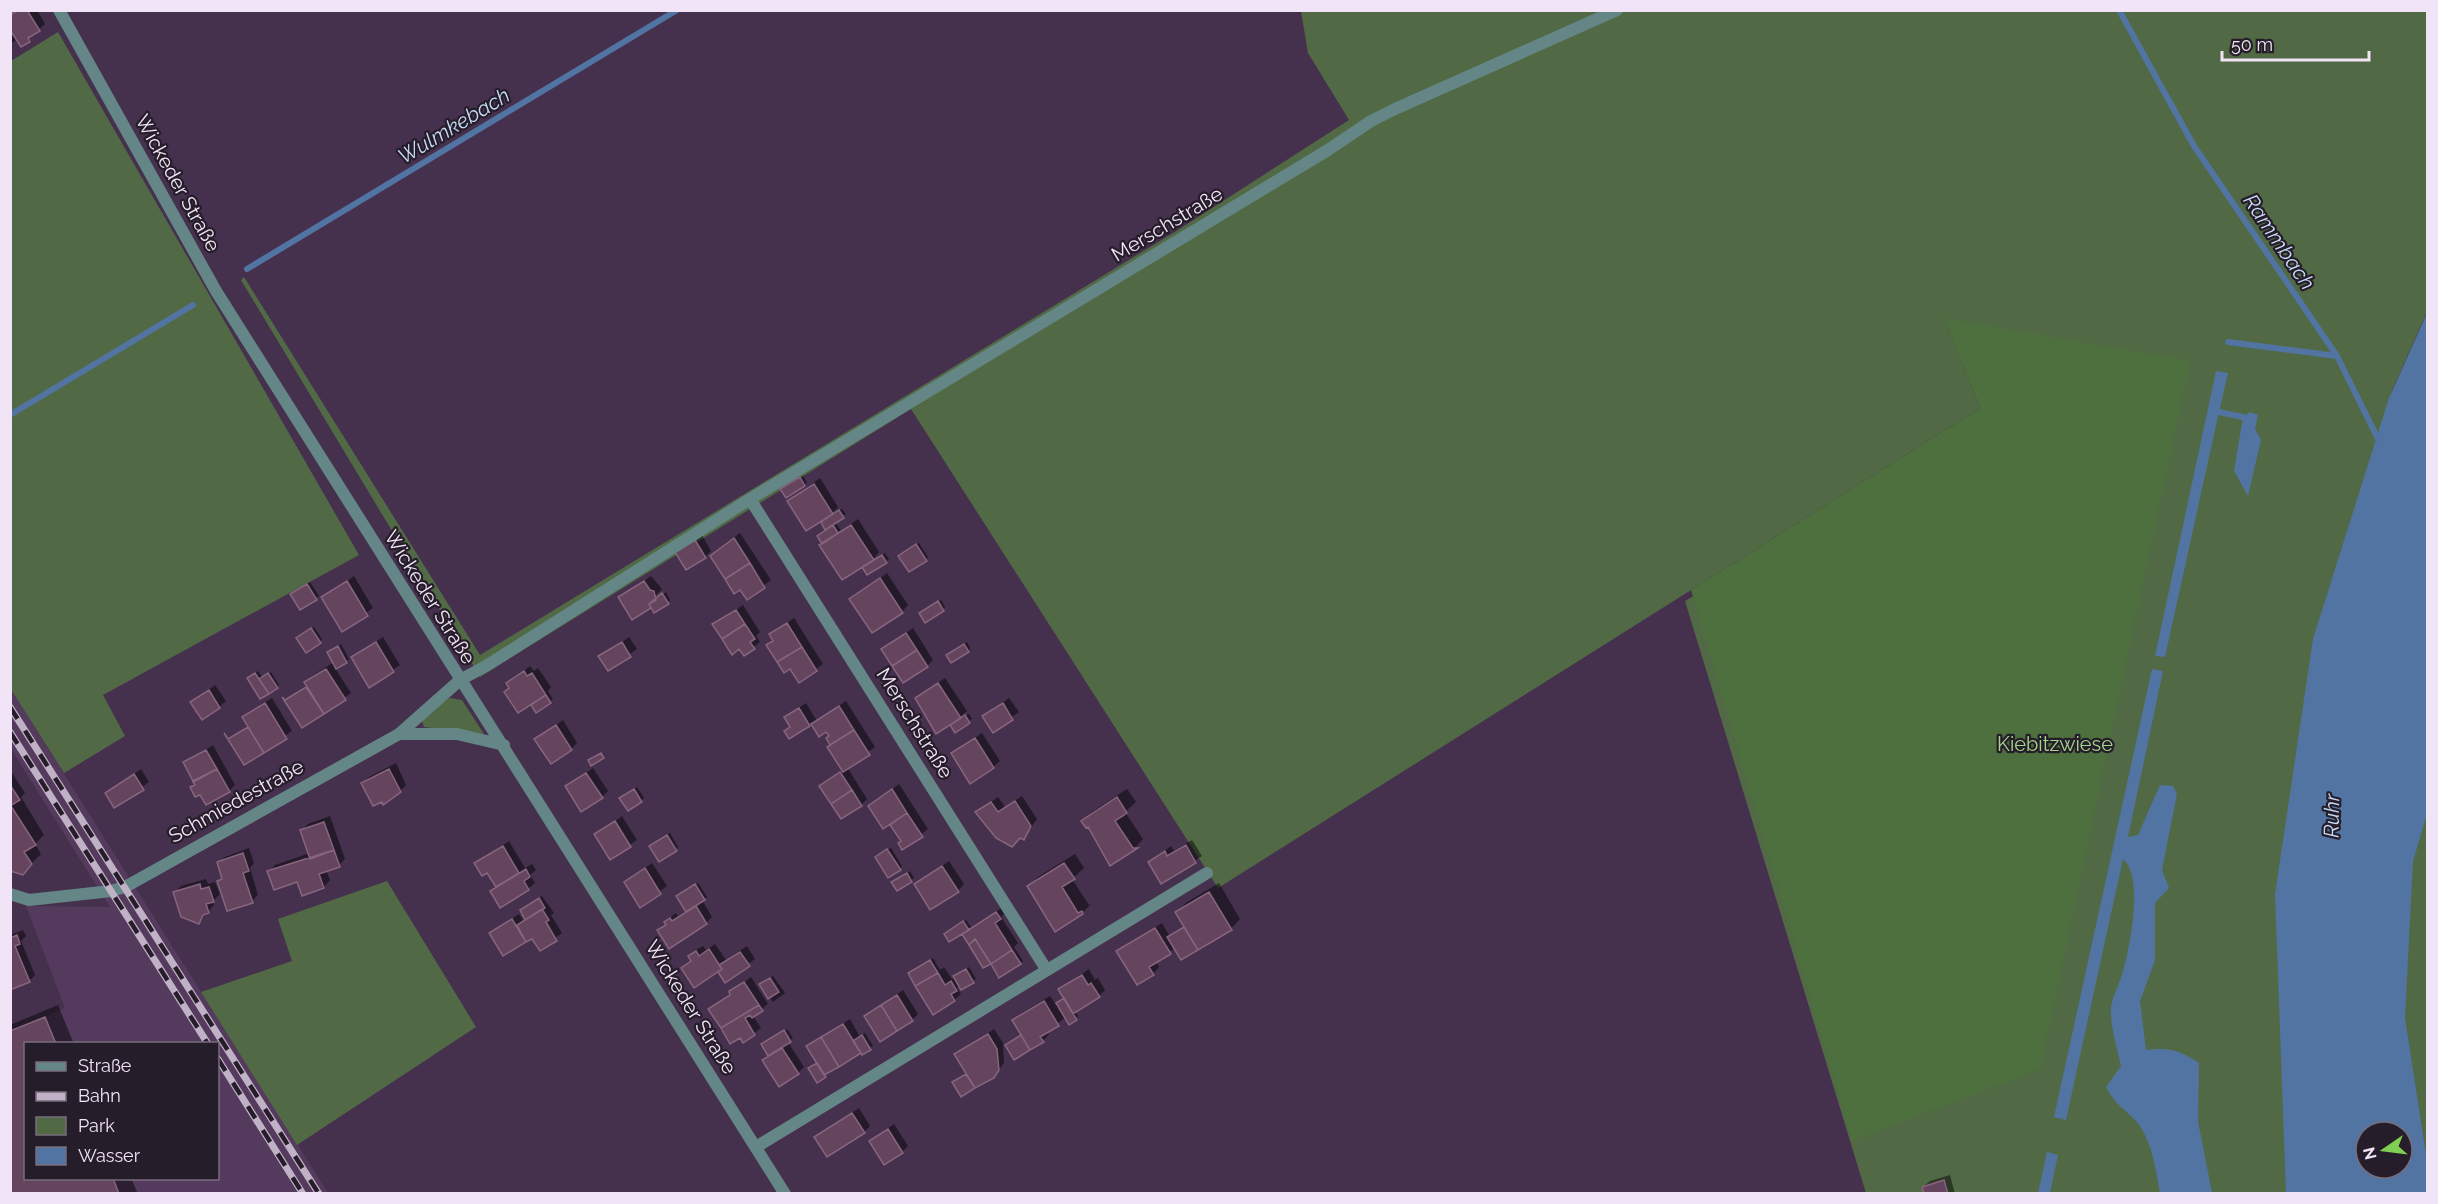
<svg xmlns="http://www.w3.org/2000/svg" width="2438" height="1204" font-family="Raleway,sans-serif">
<style>
.built{fill:#543b5d;fill-rule:evenodd}
.green{fill:#516a45;fill-rule:evenodd}
.forest{fill:#4e6f3e}
.water{fill:#5174a2;fill-rule:evenodd}
.shadow{fill:#0007}
.lines{fill:none;stroke-linecap:round;stroke-linejoin:round}
.stream{stroke:#5174a2;stroke-width:6}
.building{fill:#65455d;stroke:#87657e;stroke-width:1.5}
.street{stroke:#658686;stroke-width:12}
.rail-casing{stroke:#c0b1c6;stroke-width:7}
.rail{stroke:#261d2a;stroke-width:4.5;stroke-dasharray:14;stroke-linecap:butt}
.labels{text-anchor:middle;stroke-width:4.5;stroke-linejoin:round;paint-order:stroke}
.street-label{font-size:20px;fill:#f1e4f6;stroke:#261d2a}
.park-label{font-size:20px;fill:#a2d48a;stroke:#261d2a}
.water-label{font-size:21px;font-style:italic;fill:#c6dbf7;stroke:#261d2a}
</style>
<rect width="100%" height="100%" fill="#45314e"/>
<path class="built" d="M10,688L201,992L328,1193H11V1031L65,1008L26,906L110,907L11,749ZM26,1044H218V1178H26Z"/>
<path class="green" d="M1301,11H2427V312L2391,393L2428,402L2427,1193H1866L1685,601L1994,418L1947,325L1980,408L1218,888L911,409L480,677L241,280L244,277L480,655L1178,230L1349,120L1308,53ZM2366,1132H2402V1168H2366Z
M58,32L359,555L103,695L125,736L64,773L10,688L11,61Z
M449,698L462,700L484,734L424,727L421,719Z
M387,881L476,1027L297,1145L201,992L292,961L278,919Z"/>
<path class="forest" d="M1944,318L2190,361L2040,1069L1852,1141L1691,590L1980,408Z"/>
<path class="water" d="M2427,313L2428,811L2413,861L2405,1018L2427,1161V1193H2286L2275,894L2313,639L2389,398ZM2366,1132H2402V1168H2366Z
M2216,371L2228,373L2219,412L2165,657L2155,656Z
M2250,412L2258,415L2255,429L2261,440L2248,496L2234,471L2243,417Z
M2152,669L2163,671L2128,837L2138,835L2160,785L2173,786L2177,794L2162,870L2169,888L2155,903V960L2140,1001L2146,1050C2170,1047 2179,1050 2199,1063L2198,1121L2212,1193H2160C2156,1170 2152,1141 2137,1122C2124,1108 2116,1106 2106,1087L2121,1066C2117,1047 2110,1027 2111,1007C2113,995 2120,983 2123,971C2130,947 2144,876 2123,859L2066,1120L2054,1117Z
M2047,1152L2058,1155L2050,1193H2038Z"/>
<path class="shadow" d="M16,10H37L45,24L21,45L18,39L10,44V14Z
M803,476L807,482L804,485L785,486Z
M820,478L838,507L830,515L842,509L846,514L835,521L841,531L858,519L879,552L872,560L885,553L889,559L886,562L868,573L827,530L823,522L828,517L789,501Z
M740,533L771,580L747,598L717,550Z
M702,535L711,551L705,557L677,552Z
M919,543L928,557L926,560L903,553Z
M887,573L908,605L902,612L851,599Z
M354,576L373,608L342,630L323,598Z
M651,576L662,589L654,597L656,600L666,592L670,600L668,603L650,607L620,597Z
M310,582L319,596L301,608L295,592Z
M941,600L945,607L943,610L923,611Z
M743,605L760,632L756,636L760,642L745,654L714,625Z
M794,618L823,664L799,681L791,667L768,645L774,639L771,634Z
M314,627L322,639L320,642L301,636Z
M913,628L933,660L927,666L883,649Z
M383,637L400,665L369,686L352,658Z
M629,637L637,649L608,669L600,657Z
M967,642L970,648L968,651L950,653Z
M341,644L349,659L335,668L351,693L302,726L286,701L307,685L306,683L312,676L334,662L332,650Z
M530,666L534,671L538,668L551,687L548,691L553,699L537,711L533,705L538,700L510,687L508,683Z
M258,671L262,677L271,672L279,685L277,687L251,676Z
M945,678L967,711L958,719L969,714L972,719L955,731L916,698Z
M215,685L226,701L219,707L192,702Z
M272,698L292,731L244,763L230,740L249,725L244,718L250,711Z
M1009,698L1019,712L993,730L984,716Z
M846,701L875,747L847,767L867,799L861,805L821,786L847,770L828,738L831,735L827,730L819,735L812,722L790,737L792,726L786,717L806,703L817,721Z
M563,720L577,743L571,749L536,739Z
M982,733L1000,761L993,767L953,753Z
M213,745L235,785L229,791L201,793L192,788L196,784L185,763Z
M396,763L406,785L400,791L363,783L369,777Z
M593,768L608,791L602,797L567,787Z
M141,769L149,782L115,806L107,793Z
M10,770L25,793L21,797L44,835L35,844L41,854L22,873L10,869Z
M899,784L928,829L903,848L902,840L891,823L870,806Z
M637,787L644,798L641,801L624,795Z
M1127,789L1136,802L1125,812L1143,839L1134,849L1083,821L1092,812Z
M1022,796L1037,819L1024,838L977,812L998,797L1005,807Z
M330,816L345,859L339,865L326,870L330,880L324,887L303,894L298,880L269,872L275,865L310,853L302,830L308,824Z
M622,816L637,840L610,858L596,835Z
M670,833L678,847L676,850L653,843Z
M1192,840L1202,856L1161,882L1149,862L1171,846L1174,851Z
M509,841L525,868L532,864L536,870L530,875L535,883L528,889L492,891L497,886L488,871L476,863Z
M249,848L254,863L250,868L258,895L252,901L219,881L223,877L218,863L225,857Z
M891,848L902,866L900,869L880,855Z
M1075,854L1084,868L1072,879L1089,905L1092,903L1082,913L1056,930L1028,887L1038,877Z
M949,861L964,884L958,891L916,884Z
M652,863L667,886L640,906L625,882Z
M910,871L914,878L911,880H896Z
M206,879L208,884L215,882L220,894L213,901L214,905L198,922L175,893L181,886Z
M698,883L707,897L702,900L712,917L706,923L659,931L672,916L676,913L678,916L687,911L681,893Z
M1219,883L1240,919L1231,929L1181,958L1175,948L1156,961L1159,967L1153,974L1137,983L1118,951L1162,923L1170,937L1185,926L1177,912L1187,902Z
M542,896L554,913L551,915L562,933L540,949L533,937L504,954L491,933L519,914L523,920L526,918L524,908Z
M1003,907L1006,912L1001,917L1018,943L1014,947L1023,961L1020,963L991,962L964,934L948,931L966,920L971,927Z
M23,930L26,936L21,941L35,975L29,981L10,988V935Z
M715,944L726,960L747,946L755,959L725,981L718,970L683,968L692,960L690,956L696,950L703,946L706,950Z
M933,958L940,970L944,967L952,979L969,967L976,979L960,985L957,988L961,994L954,1000L912,971Z
M1089,969L1095,980L1098,978L1105,990L1099,996L1075,1011L1078,1016L1076,1019L1066,1017L1047,1031L1049,1034L1043,1041L1023,1035L1014,1020L1020,1014L1050,996L1056,1005L1065,998L1060,989Z
M773,976L785,993L773,1002L761,985Z
M751,977L768,1004L753,1016L761,1028L743,1041L710,1009Z
M903,990L918,1014L912,1020L866,1016Z
M58,1005L74,1044H26V1178H131L138,1194H10V1025Z
M850,1019L860,1037L865,1033L873,1046L827,1072L825,1076L812,1066L818,1062L808,1046Z
M787,1029L793,1038L788,1042L804,1067L798,1073L764,1060L769,1055L765,1042Z
M994,1029L1003,1043L1004,1063L993,1077L962,1095L957,1080L968,1073L956,1055Z
M859,1108L870,1126L864,1132L816,1137Z
M894,1124L908,1146L902,1152L871,1141Z
M1950,1175L1955,1194H1925L1923,1187L1930,1181Z"/>
<g class="lines">
<path class="stream" d="M2119,10L2194,146L2337,356L2380,443
M247,269L677,10
M2228,342L2337,356
M2219,412L2243,417
M10,415L193,305"/>
</g>
<path class="building" d="M18,10H27L40,31L28,38L30,42L21,47L10,30V15Z
M800,477L805,486L786,498L780,489Z
M814,484L833,514L806,531L787,501Z
M839,510L844,518L825,530L821,522Z
M833,525L838,533L822,544L817,536Z
M851,525L874,560L842,580L819,545Z
M734,538L750,563L725,579L710,556Z
M695,540L706,558L686,570L675,552Z
M916,544L927,561L909,572L898,556Z
M882,555L887,563L867,575L862,567Z
M750,563L765,588L747,600L740,590L734,594L725,579Z
M880,578L903,613L872,633L849,599Z
M347,581L368,616L342,632L321,597Z
M644,581L650,590L654,591L656,600L649,604L651,608L632,620L618,597Z
M307,584L317,600L300,610L290,594Z
M662,593L669,604L654,613L649,604Z
M938,601L944,611L925,623L919,613Z
M736,610L745,624L722,639L712,624Z
M787,623L802,647L777,662L766,645L773,641L769,634Z
M745,624L755,639L750,642L755,649L744,656L739,649L732,655L722,639Z
M311,628L321,643L306,653L296,638Z
M906,633L917,650L892,666L881,649Z
M376,642L394,672L369,688L351,657Z
M622,642L631,657L608,671L598,656Z
M964,644L969,652L951,663L946,655Z
M338,646L347,663L336,669L327,652Z
M802,647L817,671L799,683L790,669L784,673L777,662Z
M917,650L928,667L903,683L892,666Z
M326,669L346,700L324,714L304,682Z
M524,671L527,676L532,673L546,695L518,713L504,692L509,688L506,683Z
M255,673L269,694L260,699L247,678Z
M268,673L278,688L269,694L259,679Z
M938,683L961,718L936,734L915,698Z
M306,687L324,714L302,728L282,697L285,700Z
M209,690L220,708L202,720L190,702Z
M546,695L551,703L536,713L531,705Z
M265,703L287,739L264,753L242,717Z
M1003,703L1013,720L993,733L982,716Z
M839,706L854,730L830,745L826,738L829,736L826,732L819,737L811,724Z
M799,708L810,726L789,739L784,731L790,727L784,717Z
M965,715L970,723L955,733L950,725Z
M556,725L572,750L551,764L534,739Z
M248,727L264,753L244,765L224,733L228,739Z
M854,730L870,755L843,772L827,747Z
M975,738L994,768L970,784L951,753Z
M206,750L217,769L193,781L183,762Z
M601,753L604,758L591,766L588,760Z
M217,769L230,792L206,805L200,795L195,797L190,787L195,785L193,782Z
M389,769L401,792L383,805L382,802L373,806L361,783Z
M840,772L852,790L831,804L819,786Z
M586,773L603,798L581,812L565,786Z
M134,774L144,790L114,808L105,793Z
M10,785L20,800L10,806Z
M634,789L642,802L628,811L619,798Z
M892,789L907,813L883,829L868,806Z
M852,790L862,806L841,819L831,804Z
M1117,797L1127,813L1115,821L1133,848H1138L1110,866L1088,827L1086,828L1081,821Z
M1015,801L1031,826L1024,840L1020,838L1012,847L996,838L975,812L991,802L998,812Z
M11,806L36,845L24,852L32,864L23,875L10,871Z
M907,813L923,837L902,850L898,843L901,841L890,825Z
M615,821L631,847L610,860L594,834Z
M324,822L334,850L310,859L300,830Z
M667,835L677,851L659,862L649,846Z
M1186,845L1196,863L1161,884L1148,862L1165,851L1167,856Z
M503,846L519,873L496,887L487,873L482,876L474,863Z
M887,849L901,870L888,878L875,857Z
M334,850L340,867L319,874L324,888L302,896L297,882L274,890L267,871Z
M243,853L249,871L243,873L253,903L227,911L217,881L222,879L217,862Z
M1064,863L1075,879L1062,887L1078,913L1082,911L1083,914L1055,932L1027,886Z
M942,866L959,892L930,910L914,884Z
M645,868L661,894L640,908L624,882Z
M526,869L530,877L524,881L529,890L500,908L490,891Z
M907,873L912,882L897,891L891,882Z
M200,884L201,889L209,887L214,902L206,904L209,913L203,915L199,924L181,917L173,892Z
M695,884L705,900L686,912L676,896Z
M1209,892L1232,930L1198,950L1175,912Z
M539,898L545,908L525,920L520,910Z
M696,906L707,924L669,949L657,930L666,925L664,922L670,918L672,921Z
M542,909L549,920L546,922L557,941L540,951L532,939L526,942L517,925Z
M996,912L1001,919L995,923L1012,950L991,964L975,939L969,945L962,934Z
M512,919L526,942L503,956L489,933Z
M963,921L969,930L949,942L944,934Z
M1184,927L1198,950L1181,960L1167,937Z
M1155,928L1171,954L1149,967L1154,975L1137,985L1116,951Z
M17,935L20,944L15,946L30,982L10,990V938Z
M975,939L991,964L983,968L969,945Z
M709,949L722,969L694,988L681,968L691,961L688,956L696,951L699,956Z
M1012,950L1021,964L999,978L991,964Z
M740,952L750,966L725,983L718,972L722,969L719,965Z
M930,960L938,973L915,986L908,973Z
M966,969L974,983L961,990L953,976Z
M938,973L945,985L951,981L957,991L951,994L955,1001L933,1015L915,986Z
M1082,975L1088,985L1091,983L1100,997L1073,1014L1058,989Z
M770,978L779,992L768,999L759,984Z
M744,982L759,1005L721,1028L708,1009L730,995L729,991Z
M897,995L913,1021L897,1031L881,1005Z
M1064,998L1077,1020L1069,1025L1056,1003Z
M1044,1001L1059,1026L1040,1037L1044,1042L1030,1050L1012,1020Z
M759,1005L763,1011L752,1018L750,1015L745,1018L755,1035L743,1043L740,1038L730,1044L721,1028Z
M881,1005L897,1031L880,1042L864,1016Z
M45,1017L56,1044H26V1178H113L119,1194H10V1031Z
M843,1024L861,1053L839,1067L821,1037Z
M784,1030L791,1042L768,1056L761,1044Z
M988,1034L997,1049L999,1070L994,1078L975,1088L954,1054Z
M862,1035L871,1050L862,1055L853,1041Z
M1021,1035L1030,1050L1014,1060L1005,1045Z
M821,1037L839,1067L824,1075L806,1046Z
M782,1048L799,1074L779,1087L762,1060Z
M817,1063L826,1077L817,1083L808,1068Z
M966,1074L975,1088L961,1097L952,1082Z
M852,1113L865,1133L827,1157L814,1137Z
M888,1129L903,1153L884,1165L869,1141Z
M1944,1180L1948,1194H1924L1922,1187Z"/>
<g class="lines">
<path class="street" d="M59,10L216,291L785,1194
M750,499L1046,969
M399,734H457L504,745
M10,894L29,900L111,891L125,887L399,734L460,680L486,666L750,499L1328,150L1371,121L1395,109L1617,10
M756,1147L1207,873"/>
<g class="rail-casing">
<path id="rail" d="M10,707L319,1194
M10,732L208,1044
M218,1059L303,1194"/>
</g>
<use href="#rail" class="rail"/>
</g>
<g class="labels">
<g class="street-label">
<text transform="translate(178 183) rotate(61)" y="7">Wickeder Straße</text>
<text transform="translate(1167 224) rotate(-31)" y="7">Merschstraße</text>
<text transform="translate(430 597) rotate(58)" y="7">Wickeder Straße</text>
<text transform="translate(915 723) rotate(58)" y="7">Merschstraße</text>
<text transform="translate(236 801) rotate(-29)" y="7">Schmiedestraße</text>
<text transform="translate(691 1007) rotate(58)" y="7">Wickeder Straße</text>
</g>
<g class="park-label">
<text x="2055" y="751">Kiebitzwiese</text>
</g>
<g class="water-label">
<text transform="translate(454 126) rotate(-31)" y="7">Wulmkebach</text>
<text transform="translate(2279 242) rotate(56)" y="7">Rammbach</text>
<text transform="translate(2332 816) rotate(-89)" y="7">Ruhr</text>
</g>
</g>
<rect width="2438" height="1204" fill="none" stroke="#f1e4f6" stroke-width="24"/>
<rect x="24" y="1042" width="195" height="138" fill="#261d2a" stroke="#776d7c" stroke-width="1.5"/>
<rect x="36" y="1062" width="30" height="9" fill="#658686" stroke="#776d7c" stroke-width="1.5"/>
<text x="78" y="1072" font-size="18" fill="#f1e4f6">Straße</text>
<rect x="36" y="1092" width="30" height="9" fill="#c0b1c6" stroke="#776d7c" stroke-width="1.5"/>
<text x="78" y="1102" font-size="18" fill="#f1e4f6">Bahn</text>
<rect x="36" y="1117" width="30" height="18" fill="#516a45" stroke="#776d7c" stroke-width="1.5"/>
<text x="78" y="1132" font-size="18" fill="#f1e4f6">Park</text>
<rect x="36" y="1147" width="30" height="18" fill="#5174a2" stroke="#776d7c" stroke-width="1.5"/>
<text x="78" y="1162" font-size="18" fill="#f1e4f6">Wasser</text>
<g transform="translate(2384 1150) rotate(256)"><circle r="28" fill="#261d2a" stroke="#776d7c" stroke-width="1.5"/>
<path d="M0-4.5L10 22L0 15L-10 22Z" fill="#7fd052"/>
<text y="-9" font-size="16" font-weight="bold" text-anchor="middle" fill="#f1e4f6">N</text>
</g>
<path d="M2222 51v9h147v-9" fill="none" stroke="#f1e4f6" stroke-width="3"/>
<text x="2231" y="51" font-size="18" fill="#f1e4f6" stroke="#261d2a" stroke-width="4.5" paint-order="stroke">50 m</text>
</svg>
